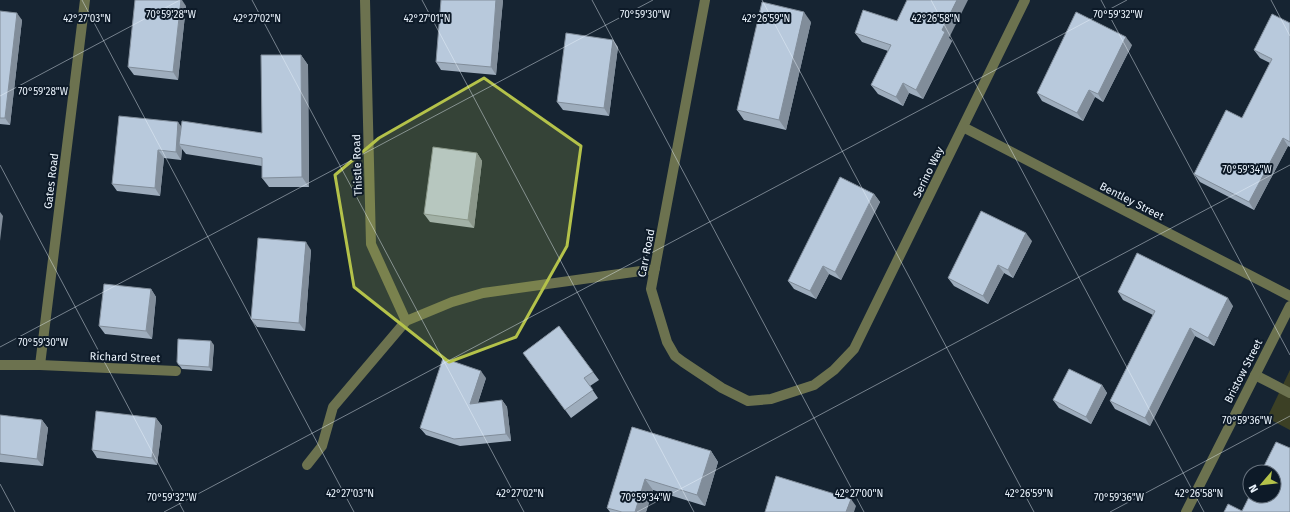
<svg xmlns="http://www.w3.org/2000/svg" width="1290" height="512" font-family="'Fira Sans',sans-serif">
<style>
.green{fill:#3c4025}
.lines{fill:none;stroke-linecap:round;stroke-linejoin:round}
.lane{stroke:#6c724f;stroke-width:10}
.street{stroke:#6c724f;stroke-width:10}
.wall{fill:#9eadbd}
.shaded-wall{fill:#818d9a}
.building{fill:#b8c9dc;stroke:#818d9a}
.marked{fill:#b4c24a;fill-opacity:0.2;stroke:#b4c24a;stroke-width:3;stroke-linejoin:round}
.ticks{fill:none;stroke:#ebf4fd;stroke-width:1;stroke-opacity:0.45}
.labels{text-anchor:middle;stroke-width:4;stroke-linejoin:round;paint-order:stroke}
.street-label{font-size:11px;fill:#ebf4fd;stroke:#0d1a28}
.ticks-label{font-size:10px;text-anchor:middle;fill:#ebf4fd;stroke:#0d1a28;stroke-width:4;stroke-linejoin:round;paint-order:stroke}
</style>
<rect width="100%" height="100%" fill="#162432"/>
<path class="green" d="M1290,370V430L1267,418Z"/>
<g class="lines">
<path class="lane" d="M1255,375L1290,393"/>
<path class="street" d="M365,0L371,244L406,321L452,302L483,293L655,269
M705,0L651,289L667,342L675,356L683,362L722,388L748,401L771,399L814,385L834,370L854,349L1025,0
M963,127L1290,296
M0,365H40L176,371
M40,365L85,0
M307,465L322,446L333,407L406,321
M1186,512L1290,306"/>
</g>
<path class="wall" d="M503,0L496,75L441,70L436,62Z
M186,6L178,80L134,75L128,67Z
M0,11L22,20L10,125L0,124Z
M811,22L786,130L744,120L737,110Z
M1290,23V147L1288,146L1254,210L1200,182L1194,174L1242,118L1270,63L1260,58L1254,50Z
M855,33L949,38L952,41L923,99L909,93L903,106L878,94L871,85L888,51L862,42Z
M1132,45L1103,102L1095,97L1083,121L1042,101L1037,93Z
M618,47L609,116L563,110L557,102Z
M301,55L308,65L309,187H269L262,178V166L186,154L182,149L181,160L164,158L160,196L117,191L112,184L182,127L262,133Z
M477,153L482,161L474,228L430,222L424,214Z
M874,194L880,202L841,280L829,274L816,299L794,289L788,281Z
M1032,241L1013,278L1004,273L988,304L954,286L948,278Z
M311,250L305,331L257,327L251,319Z
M151,289L156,297L152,339L105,334L99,326Z
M1118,292L1233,306L1214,346L1195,336L1150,426L1115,409L1110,401L1153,315L1123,300Z
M559,326L599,380L590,386L598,398L571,418L523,353Z
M214,345L212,371L182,369L177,362Z
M486,378L478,403L502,400L507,407L511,441L460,446L426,435L420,428Z
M1102,385L1107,393L1091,424L1059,408L1053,400Z
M0,415L42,420L48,428L43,466L0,462Z
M156,418L162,426L157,465L97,458L92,450Z
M632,427L711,451L718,462L705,506L653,490L646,512H610L607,508Z"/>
<path class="shaded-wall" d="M181,0H182L186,6L178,80L173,72Z
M496,0H503L496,75L491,67Z
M957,0H968L949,38L952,41L923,99L916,90L942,30Z
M804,12L811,22L786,130L779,120Z
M17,13L22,20L10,125L5,118Z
M1126,37L1132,45L1103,102L1098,94Z
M613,40L618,47L609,116L604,108Z
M301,55L308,65L309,187L302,177Z
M903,83L909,93L903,106L896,97Z
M1089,90L1095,97L1083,121L1077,113Z
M178,122L184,130L179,144L182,149L181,160L176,152Z
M1283,138L1288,146L1254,210L1249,202Z
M158,150L164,158L160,196L155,188Z
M477,153L482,161L474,228L468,220Z
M874,194L880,202L841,280L835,272Z
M0,212L3,216L0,241Z
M1026,233L1032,241L1013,278L1008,270Z
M306,242L311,250L305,331L299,323Z
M998,265L1004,273L988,304L983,296Z
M823,266L829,274L816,299L810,291Z
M151,289L156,297L152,339L146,331Z
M1228,298L1233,306L1214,346L1208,338Z
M1190,328L1195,336L1150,426L1145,418Z
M211,341L214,345L212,371L209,367Z
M481,371L486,378L475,411L470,404Z
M1102,385L1107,393L1091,424L1086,417Z
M502,400L507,407L511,441L506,434Z
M156,418L162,426L157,465L152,458Z
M42,420L48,428L43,466L37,459Z
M711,451L718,462L705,506L697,495Z
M645,479L653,490L646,512H635Z
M851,499L856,506L854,512H846Z"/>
<path class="building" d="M135,0H181L173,72L128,67Z
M441,0H496L491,67L436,62Z
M907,0H957L942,30L945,32L916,90L903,83L896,97L871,85L891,45L855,33L863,10L897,21Z
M762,2L804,12L779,120L737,110Z
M0,11L17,13L5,118H0Z
M1076,12L1126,37L1098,94L1089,90L1077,113L1037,93Z
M1272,14L1290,23V142L1283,138L1249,202L1194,174L1226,110L1242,118L1272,59L1254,50Z
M566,33L613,40L604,108L557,102Z
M261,55H301L302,177L262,178V158L179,144L182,121L262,133Z
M119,116L178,122L176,152L158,150L155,188L112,184Z
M433,147L477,153L468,220L424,214Z
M840,177L874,194L835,272L823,266L810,291L788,281Z
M981,211L1026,233L1008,270L998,265L983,296L948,278Z
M258,238L306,242L299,323L251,319Z
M1137,253L1228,298L1208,338L1190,328L1145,418L1110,401L1155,311L1118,292Z
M104,284L151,289L146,331L99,326Z
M559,326L593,372L584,378L593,390L565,410L523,353Z
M178,339L211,341L209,367L179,365L177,362Z
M443,358L481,371L470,404L502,400L506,434L454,439L420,428Z
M1069,369L1102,385L1086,417L1053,400Z
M96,411L156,418L152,458L92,450Z
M0,415L42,420L37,459L0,454Z
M632,427L711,451L697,495L645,479L635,512H622L607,508Z
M1276,442L1290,448V512H1224L1228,504L1242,511L1250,495V496H1274V472H1261Z
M776,476L851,499L846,512H765Z"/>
<path class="marked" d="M484,78L581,146L567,246L516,337L449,362L354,287L335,175L379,138Z"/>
<path class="ticks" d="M82,0L354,512M252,0L524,512M422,0L694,512M592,0L864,512M762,0L1034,512M931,0L1204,512M1101,0L1290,355M1271,0L1290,36M0,96L180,0M0,165L184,512M0,347L653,0M0,484L15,512M164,512L1127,0M637,512L1290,165M1110,512L1290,416"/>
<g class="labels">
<g class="street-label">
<text transform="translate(357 165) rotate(-92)" y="4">Thistle Road</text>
<text transform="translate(928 172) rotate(-64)" y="4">Serino Way</text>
<text transform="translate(51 181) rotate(-83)" y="4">Gates Road</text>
<text transform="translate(1132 201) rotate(27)" y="4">Bentley Street</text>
<text transform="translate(646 253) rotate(-79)" y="4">Carr Road</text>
<text transform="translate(125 357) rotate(2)" y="4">Richard Street</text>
<text transform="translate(1243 371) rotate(-63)" y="4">Bristow Street</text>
</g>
</g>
<g class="ticks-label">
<text x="171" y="18">70°59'28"W</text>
<text x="645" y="18">70°59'30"W</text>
<text x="1118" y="18">70°59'32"W</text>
<text x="87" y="22">42°27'03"N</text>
<text x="257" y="22">42°27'02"N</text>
<text x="427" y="22">42°27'01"N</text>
<text x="766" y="22">42°26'59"N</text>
<text x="936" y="22">42°26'58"N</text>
<text x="43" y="95">70°59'28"W</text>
<text x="1247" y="173">70°59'34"W</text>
<text x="43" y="346">70°59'30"W</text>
<text x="1247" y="424">70°59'36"W</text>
<text x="350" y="497">42°27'03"N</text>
<text x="520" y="497">42°27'02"N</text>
<text x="859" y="497">42°27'00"N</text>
<text x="1029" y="497">42°26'59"N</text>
<text x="1199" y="497">42°26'58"N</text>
<text x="172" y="501">70°59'32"W</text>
<text x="646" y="501">70°59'34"W</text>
<text x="1119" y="501">70°59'36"W</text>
</g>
<g transform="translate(1262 484) rotate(242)"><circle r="19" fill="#0d1a28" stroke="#66717d"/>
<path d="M0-3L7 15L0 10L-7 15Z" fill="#b4c24a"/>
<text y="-6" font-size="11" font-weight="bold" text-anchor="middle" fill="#ebf4fd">N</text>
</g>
</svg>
